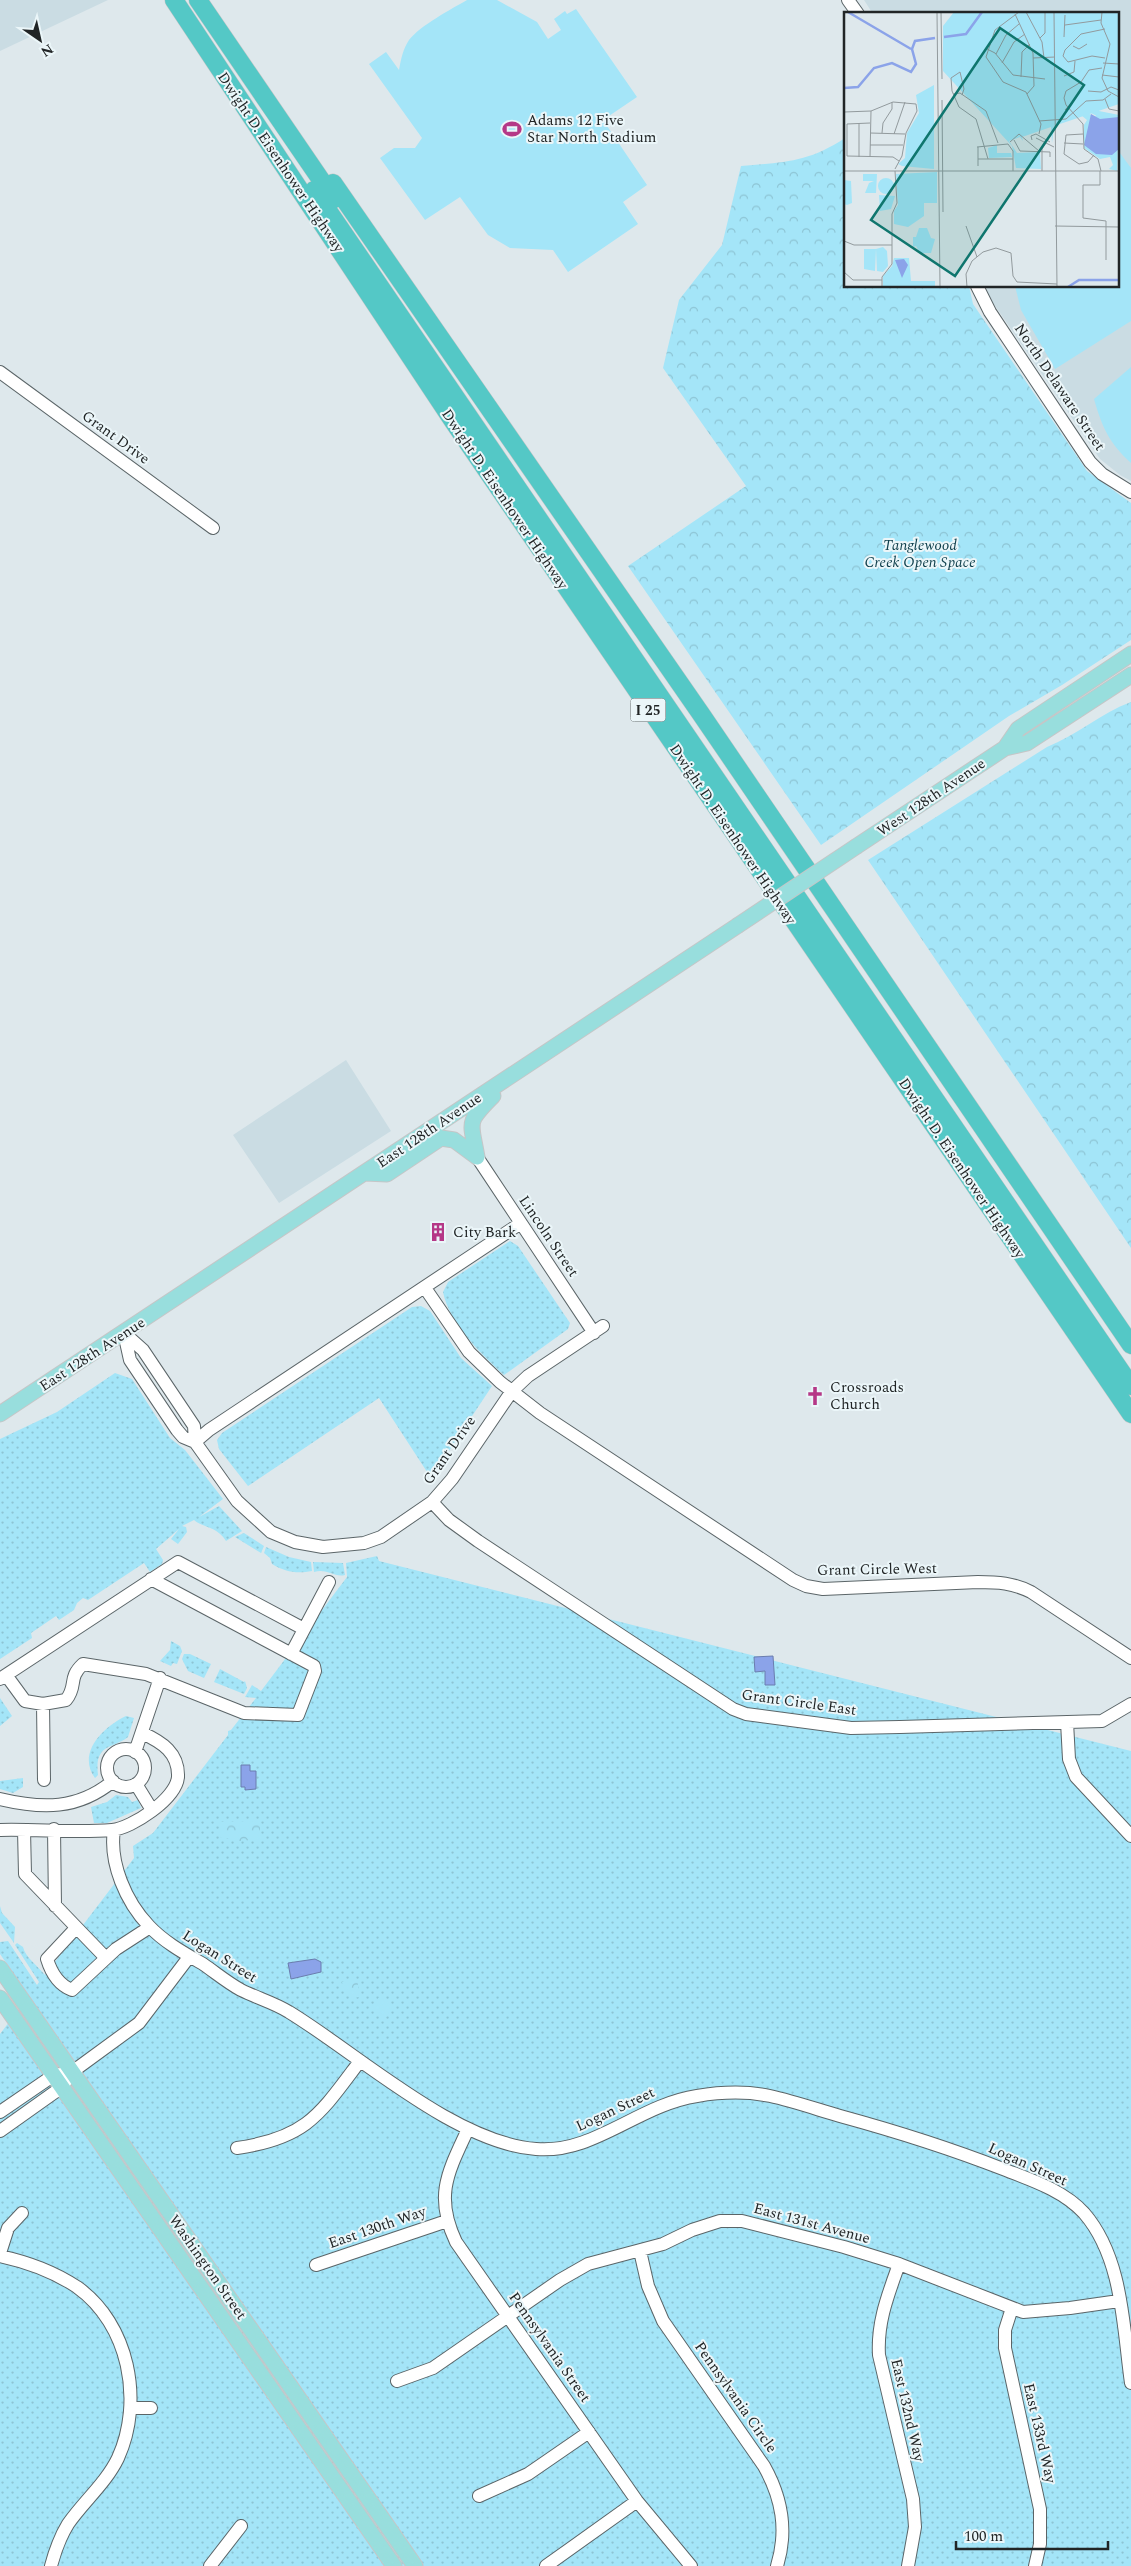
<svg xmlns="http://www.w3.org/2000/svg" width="1131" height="2566" font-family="Spectral,serif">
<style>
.built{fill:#cadce3}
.grass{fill:url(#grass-dots)}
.park{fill:url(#park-crowns)}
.pitch{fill:#a4e5f8}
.water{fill:#8ba3e9;stroke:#6b7dae}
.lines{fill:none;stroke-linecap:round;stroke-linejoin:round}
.minor-casing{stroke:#5b6568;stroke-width:14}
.major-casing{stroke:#c5c6c7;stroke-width:17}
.highway-casing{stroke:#c5c6c7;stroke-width:19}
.minor{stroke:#fff;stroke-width:12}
.major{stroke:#98dedd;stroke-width:15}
.highway{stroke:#54c8c6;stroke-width:18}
.major-bridge-casing{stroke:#c5c6c7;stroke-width:17;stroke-linecap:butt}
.major-bridge{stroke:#98dedd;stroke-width:15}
.labels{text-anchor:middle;stroke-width:4;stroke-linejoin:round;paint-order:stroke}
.shield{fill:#ebf6f9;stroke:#5e6465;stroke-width:1}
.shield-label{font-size:14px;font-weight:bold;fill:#212526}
.poi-label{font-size:15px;fill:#212526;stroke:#ebf6f9;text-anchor:start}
.street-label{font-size:15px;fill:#212526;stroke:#ebf6f9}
.park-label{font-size:15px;font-style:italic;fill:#11414e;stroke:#ebf6f9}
.inset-river{fill:none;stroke:#8ba3e9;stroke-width:2.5}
.inset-road{fill:none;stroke:#929a9d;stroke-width:1}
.view{fill:#0f766e;fill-opacity:0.15;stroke:#0f766e;stroke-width:2.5}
.inset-edge{fill:none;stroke:#212526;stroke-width:2.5}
</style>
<defs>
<pattern id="grass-dots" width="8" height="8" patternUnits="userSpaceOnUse" patternTransform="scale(1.25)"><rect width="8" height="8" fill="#a4e5f8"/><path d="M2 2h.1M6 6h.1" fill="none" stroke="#8dc4d4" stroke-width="1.8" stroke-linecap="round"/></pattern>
<pattern id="park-crowns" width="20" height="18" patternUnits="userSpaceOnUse" patternTransform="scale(1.25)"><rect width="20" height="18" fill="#a4e5f8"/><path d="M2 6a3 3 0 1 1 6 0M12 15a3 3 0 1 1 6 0" fill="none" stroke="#8dc4d4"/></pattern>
</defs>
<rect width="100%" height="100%" fill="#dee8ec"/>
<path class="built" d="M0,0H108L0,51Z
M864,0H1131V481L1120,475L1100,459L987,294L986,286H1117V14H873Z
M346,1060L391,1131L279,1203L233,1135Z"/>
<path class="grass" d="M510,1241L518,1246L570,1323L568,1329L504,1375C481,1354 449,1323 443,1292L448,1282Z
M421,1306L430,1311L461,1358L492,1386L431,1478L379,1398L248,1486L219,1449L217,1440L222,1433L412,1307Z
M115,1373L132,1379L170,1438L185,1450L223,1499L199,1517L219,1506L242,1531L226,1541C217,1526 203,1528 194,1520L182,1526L186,1527L187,1532L178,1544L171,1539L179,1529L156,1549L163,1560L162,1564L150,1572L144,1563L88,1600L83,1598L77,1603L74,1610L59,1620L56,1616L31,1633L32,1638L0,1659V1439L57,1412Z
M244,1533L264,1546L261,1553L235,1537Z
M266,1547L289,1557L311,1562L312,1571C297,1574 285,1572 272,1564L270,1558L264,1553Z
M377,1556L379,1561L1131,1751V2566H0V2034L29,1996L0,1954V1942L8,1941L37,1985L39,1982L15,1945L17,1943L23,1947C25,1957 39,1967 45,1975L134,1858L133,1846L153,1833L228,1735V1731L231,1730L256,1698L245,1697L252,1685L261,1691L347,1577L346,1563Z
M313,1562L343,1563L345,1575C334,1578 328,1568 314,1572Z
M171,1641L180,1646L182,1651L177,1664L173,1663L171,1666L160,1661L170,1650Z
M184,1654H190L211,1664L204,1678L188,1671L182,1659Z
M220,1669L244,1682L245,1681L247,1688L244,1694L214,1682Z
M0,1698L12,1716L0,1726Z
M126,1716L134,1718L128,1737C113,1749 94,1743 98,1775L95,1778C76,1752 105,1726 126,1716Z
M23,1778V1787L13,1793L0,1789V1781Z
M116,1795L128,1797L132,1802L138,1800L141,1808L107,1823H94L91,1807L107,1802Z
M0,1906L2,1913L15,1927L14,1943L0,1923Z"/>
<path class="park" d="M845,138V286H969L973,304L1087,471L1131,503V640L1062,685L1009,716L821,845L628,566L746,486L663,368L679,300L722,245L741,166C784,162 807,163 845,138Z
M1131,702V1248L868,860L1047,747C1077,735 1101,713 1131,702Z
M260,1821V1839L240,1841L220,1837V1822Z
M357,1979L360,1997L351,1998L344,1992L342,1982Z"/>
<path class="pitch" d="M467,0H497L537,22L548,39L561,30L554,19L565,11L567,14L576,9L637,97L603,120L647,185L623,202L638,224L568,272L553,250L510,248L488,235L460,197L425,220L380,158L394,148H415L422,138L369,64L386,52L399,70C401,59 403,49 409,40C421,25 450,10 467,0Z
M1117,149L1131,168V321L1055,369L1021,310L1015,286H1117Z
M1131,367V463C1109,443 1102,427 1094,399Z
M380,1996L393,2006L386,2017L372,2007Z"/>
<path class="water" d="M773,1656L775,1685H765V1671L755,1672L754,1657Z
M241,1765H250V1771H256V1789L245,1790V1787H241Z
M315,1959L321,1962V1972L291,1979L288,1963Z"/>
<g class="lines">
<g class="minor-casing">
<path id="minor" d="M848,0L858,14
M977,286L990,312L1090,462L1102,474L1131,492
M0,372L213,528
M477,1157L594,1333
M425,1288L469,1352L500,1382L540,1413L793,1580L806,1586L823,1589L978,1582C998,1582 1013,1583 1031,1592L1131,1658
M124,1333L130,1360L177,1430L183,1437L195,1442L237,1501L271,1532L295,1542L323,1547L364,1543L381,1537L432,1502L452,1479L512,1391L528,1376L603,1326
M124,1333L143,1350L194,1426L195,1442
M195,1442L209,1430L521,1223
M432,1502L449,1520L478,1541L733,1709L746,1714L851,1728L900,1727L1102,1721L1131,1704
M291,1654L329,1582
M6,1675L25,1701L43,1704L66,1700C78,1685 67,1679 83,1664L146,1674L244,1713L298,1715L315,1671L314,1666L151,1579
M0,1679L178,1562L304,1629
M43,1704L44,1780
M1067,1722L1069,1759L1076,1777L1131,1836
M107 1768a19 19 0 1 1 38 0a19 19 0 1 1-38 0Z
M135,1752L160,1678
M136,1784L152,1810
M0,1799C42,1809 78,1810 113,1781
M54,1829L55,1906
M0,1830C37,1829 75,1833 112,1830C132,1828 176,1799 178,1777C179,1753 162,1742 142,1733
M24,1830L25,1874L105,1957
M114,1830C109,1863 126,1902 149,1926C164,1942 184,1953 203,1964C216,1973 228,1983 241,1990C257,1998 275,2003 289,2012C358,2054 455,2143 536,2149C594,2154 638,2105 697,2096C721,2092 746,2091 770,2096C793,2101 816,2109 840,2116C895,2131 949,2148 1003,2169C1031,2180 1063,2190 1084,2213C1123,2258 1123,2327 1131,2383
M76,1928L47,1959C51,1972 59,1985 72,1990L116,1949L150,1927
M0,2112L54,2075L62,2074
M468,2129C448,2172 434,2196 456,2242L637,2501L691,2566
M0,2131L62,2087L72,2072L139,2023L189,1957
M237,2148C307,2138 320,2114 360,2061
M640,2251L648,2286L663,2321L764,2466C782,2498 788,2530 777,2566
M0,2253L8,2228L22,2213
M0,2256C28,2262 53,2271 77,2287C129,2324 144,2401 118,2458C106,2483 84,2501 68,2524C60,2537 55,2551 51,2566
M899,2264C888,2295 877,2322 879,2355L913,2499L915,2527L908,2566
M316,2265L447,2221
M1012,2308L1005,2330V2348L1040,2509V2544L1035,2566
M397,2381L433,2368L560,2280L588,2264L663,2244L692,2230L720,2221H742L844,2247L899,2264L1023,2312L1070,2308L1119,2301
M131,2408H151
M479,2496L528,2474L589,2432
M210,2566L241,2526
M546,2566L637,2501"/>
</g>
<g class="major-casing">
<path id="major" d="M1005,748L1018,729L1131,654
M857,846L1005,748L1027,743L1131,675
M477,1157C471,1121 465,1124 493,1096
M365,1173L387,1174L441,1138L454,1140L477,1157
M0,1414L737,926
M0,1968L415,2566
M0,1998L394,2566"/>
</g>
<g class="highway-casing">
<path id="highway" d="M174,0L453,421L1131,1414
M198,0L334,199
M333,183L701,714L1131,1345
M314,190L1131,1386"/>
</g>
<use href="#minor" class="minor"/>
<use href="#major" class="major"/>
<use href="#highway" class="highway"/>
<g class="major-bridge-casing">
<path id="major-bridge" d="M737,926L857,846"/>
</g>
<use href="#major-bridge" class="major-bridge"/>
</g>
<defs>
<g id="stadium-bare" transform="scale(1.5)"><path d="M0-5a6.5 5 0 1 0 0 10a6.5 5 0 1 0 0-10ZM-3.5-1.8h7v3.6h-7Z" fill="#b53887" stroke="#ebf6f9" stroke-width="2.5" paint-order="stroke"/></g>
<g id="building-bare" transform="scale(1.5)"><path d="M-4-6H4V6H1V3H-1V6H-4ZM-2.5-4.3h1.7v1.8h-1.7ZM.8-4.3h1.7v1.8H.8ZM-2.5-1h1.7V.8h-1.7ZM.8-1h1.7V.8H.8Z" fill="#b53887" stroke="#ebf6f9" stroke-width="2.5" paint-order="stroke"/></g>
<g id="church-bare" transform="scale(1.5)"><path d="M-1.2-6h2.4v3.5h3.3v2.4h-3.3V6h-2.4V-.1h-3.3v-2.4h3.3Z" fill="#b53887" stroke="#ebf6f9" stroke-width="2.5" paint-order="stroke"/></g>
</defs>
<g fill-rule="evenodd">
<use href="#stadium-bare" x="512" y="129"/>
<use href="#building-bare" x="438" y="1232"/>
<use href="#church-bare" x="815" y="1396"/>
</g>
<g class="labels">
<rect class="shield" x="630.5" y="698.5" width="35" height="23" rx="4"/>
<g class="shield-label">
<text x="648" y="715">I 25</text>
</g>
<g class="poi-label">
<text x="527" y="125">Adams 12 Five<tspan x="527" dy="17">Star North Stadium</tspan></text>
<text x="453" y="1237">City Bark</text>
<text x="830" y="1392">Crossroads<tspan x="830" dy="17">Church</tspan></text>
</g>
<g class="street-label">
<text transform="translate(281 162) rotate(56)" y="5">Dwight D. Eisenhower Highway</text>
<text transform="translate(1060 387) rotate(56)" y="5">North Delaware Street</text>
<text transform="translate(116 437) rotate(36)" y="5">Grant Drive</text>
<text transform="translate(505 499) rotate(56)" y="5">Dwight D. Eisenhower Highway</text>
<text transform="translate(931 797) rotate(-34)" y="5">West 128th Avenue</text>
<text transform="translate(733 834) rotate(56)" y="5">Dwight D. Eisenhower Highway</text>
<text transform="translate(429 1130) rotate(-34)" y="5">East 128th Avenue</text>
<text transform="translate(962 1168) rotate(56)" y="5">Dwight D. Eisenhower Highway</text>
<text transform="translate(549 1236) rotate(56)" y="5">Lincoln Street</text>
<text transform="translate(92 1354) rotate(-33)" y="5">East 128th Avenue</text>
<text transform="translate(449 1450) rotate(-55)" y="5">Grant Drive</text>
<text transform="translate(877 1569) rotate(-1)" y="5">Grant Circle West</text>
<text transform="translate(799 1702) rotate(8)" y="5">Grant Circle East</text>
<text transform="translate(220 1956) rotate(32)" y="5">Logan Street</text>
<text transform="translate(615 2109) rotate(-25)" y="5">Logan Street</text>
<text transform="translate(1028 2164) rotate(24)" y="5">Logan Street</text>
<text transform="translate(812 2223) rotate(15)" y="5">East 131st Avenue</text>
<text transform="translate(377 2227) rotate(-19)" y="5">East 130th Way</text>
<text transform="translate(208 2267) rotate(55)" y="5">Washington Street</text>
<text transform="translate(550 2347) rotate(55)" y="5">Pennsylvania Street</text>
<text transform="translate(736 2397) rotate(55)" y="5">Pennsylvania Circle</text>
<text transform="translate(908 2410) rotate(77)" y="5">East 132nd Way</text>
<text transform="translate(1040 2433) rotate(77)" y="5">East 133rd Way</text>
</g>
<g class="park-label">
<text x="920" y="550">Tanglewood<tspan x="920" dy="17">Creek Open Space</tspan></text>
</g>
</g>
<g transform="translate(844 12)">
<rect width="275" height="275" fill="#dee8ec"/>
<path d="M110,0H275V92L210,114L208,131L207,115L178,125L179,129L176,125L165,129L173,141L196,140L197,157L172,156L168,134L99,59V14ZM153,133V141H167L168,145L145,146L144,136ZM20,237H32L31,259L20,257Z" fill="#a4e5f8"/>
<path d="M90,73V157L58,154L54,152L61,146L63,121L75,101L72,83ZM240,99L251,105L255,99L275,103L273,159L265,157L269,153L266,145L256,147L240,136V113L243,108L237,103ZM93,160V191H80V204L64,215L50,212V199L54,193L52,162ZM50,246H65L67,269H91V275H39V264L48,254Z" fill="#a4e5f8"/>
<path d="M255,88V105L235,95L240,90ZM19,162H33L32,181H21L25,171L30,169H19ZM34 174a8 8 0 1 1 16 0a8 8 0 1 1-16 0ZM0,168L7,169L8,191L3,193L0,192ZM35,183L51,184L47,197L36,199ZM75,216H83L87,226L91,227L87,241H76L72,234L69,235V225H72ZM39,235L43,239L44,254L39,260L33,259L32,237Z" fill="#a4e5f8"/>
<path d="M247,102L256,107L275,105V137L268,143L252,142L240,133ZM60,247L64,253L58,266L51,248Z" fill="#8ba3e9"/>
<path class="inset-river" d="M4,0L67,37M100,25L122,22L138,0M0,76L14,75L30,56L48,51L67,60L72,52L68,37L71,29L91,26M224,275L235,268H275"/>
<path class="inset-road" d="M93,0L96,275M97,0L98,67M175,0L151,18L142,45L159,70L182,80L197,112L195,122M182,0L198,30L200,46M210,0L213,275M258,0L257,11L266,32L258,66L264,79L275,85M171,2L189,41L190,74L183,82M221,13L257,8M261,17L237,22L221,38L219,44L224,50L248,44L261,46M220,25L221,3M196,26L201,21V0M229,34L235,37L243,32M143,37L151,41L169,63L201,67M152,42L162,23L175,12M189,46L211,45M158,51L170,30L181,22M259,51L275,52M258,63L275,65M220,64L230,60L231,49M177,65L178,40L186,32M244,79L257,80L267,75L275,78M109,82L116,81L142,99L154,131M118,83L120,77L116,60L107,66L108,79L115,95L132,107L144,147M261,87L265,97L275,99M98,88L99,200M221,98L232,86M0,100L27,99L49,90L72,92L73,99L62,121L58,144L51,157M195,109L222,107L242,89L259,88L267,82M15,111V145M26,111L3,112V144L49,145L55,149M26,121L61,122M38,121L39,111L48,97V90M50,122L61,90M239,122L222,123L220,142L235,152L244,150L250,143M192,126L210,135M170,128L176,139L206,140V145M188,128L187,124L192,122L206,130M166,130L175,122L195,139M220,131L239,132M26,133H59M133,135L164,132L169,139V159M26,145L27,99M134,147H169M134,154V135M0,159H275M198,159V137L202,131M256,159V173H239V206L262,209V248M257,159L254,147L240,137L239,112L222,93L220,86L222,79L237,70L245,58L258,56M122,214L133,245M211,214L275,215M0,229L10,233H48M0,260L9,268H38M38,275V265L48,252V202L53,191L51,159M123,275L122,262L128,249L139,240L152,236L167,241L169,264L173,270L213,272"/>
<path class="view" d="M156,16L240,73L111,264L27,208Z"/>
<rect width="275" height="275" class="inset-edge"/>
</g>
<g transform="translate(40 40) rotate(146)" stroke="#ebf6f9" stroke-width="4" paint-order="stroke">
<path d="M0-4L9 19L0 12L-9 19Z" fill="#212526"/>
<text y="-8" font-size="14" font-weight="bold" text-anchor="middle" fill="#212526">N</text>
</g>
<path d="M956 2541v8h152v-8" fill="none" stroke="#212526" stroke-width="2.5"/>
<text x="964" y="2541" font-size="15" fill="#212526" stroke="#ebf6f9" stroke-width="4" paint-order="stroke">100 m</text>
</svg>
